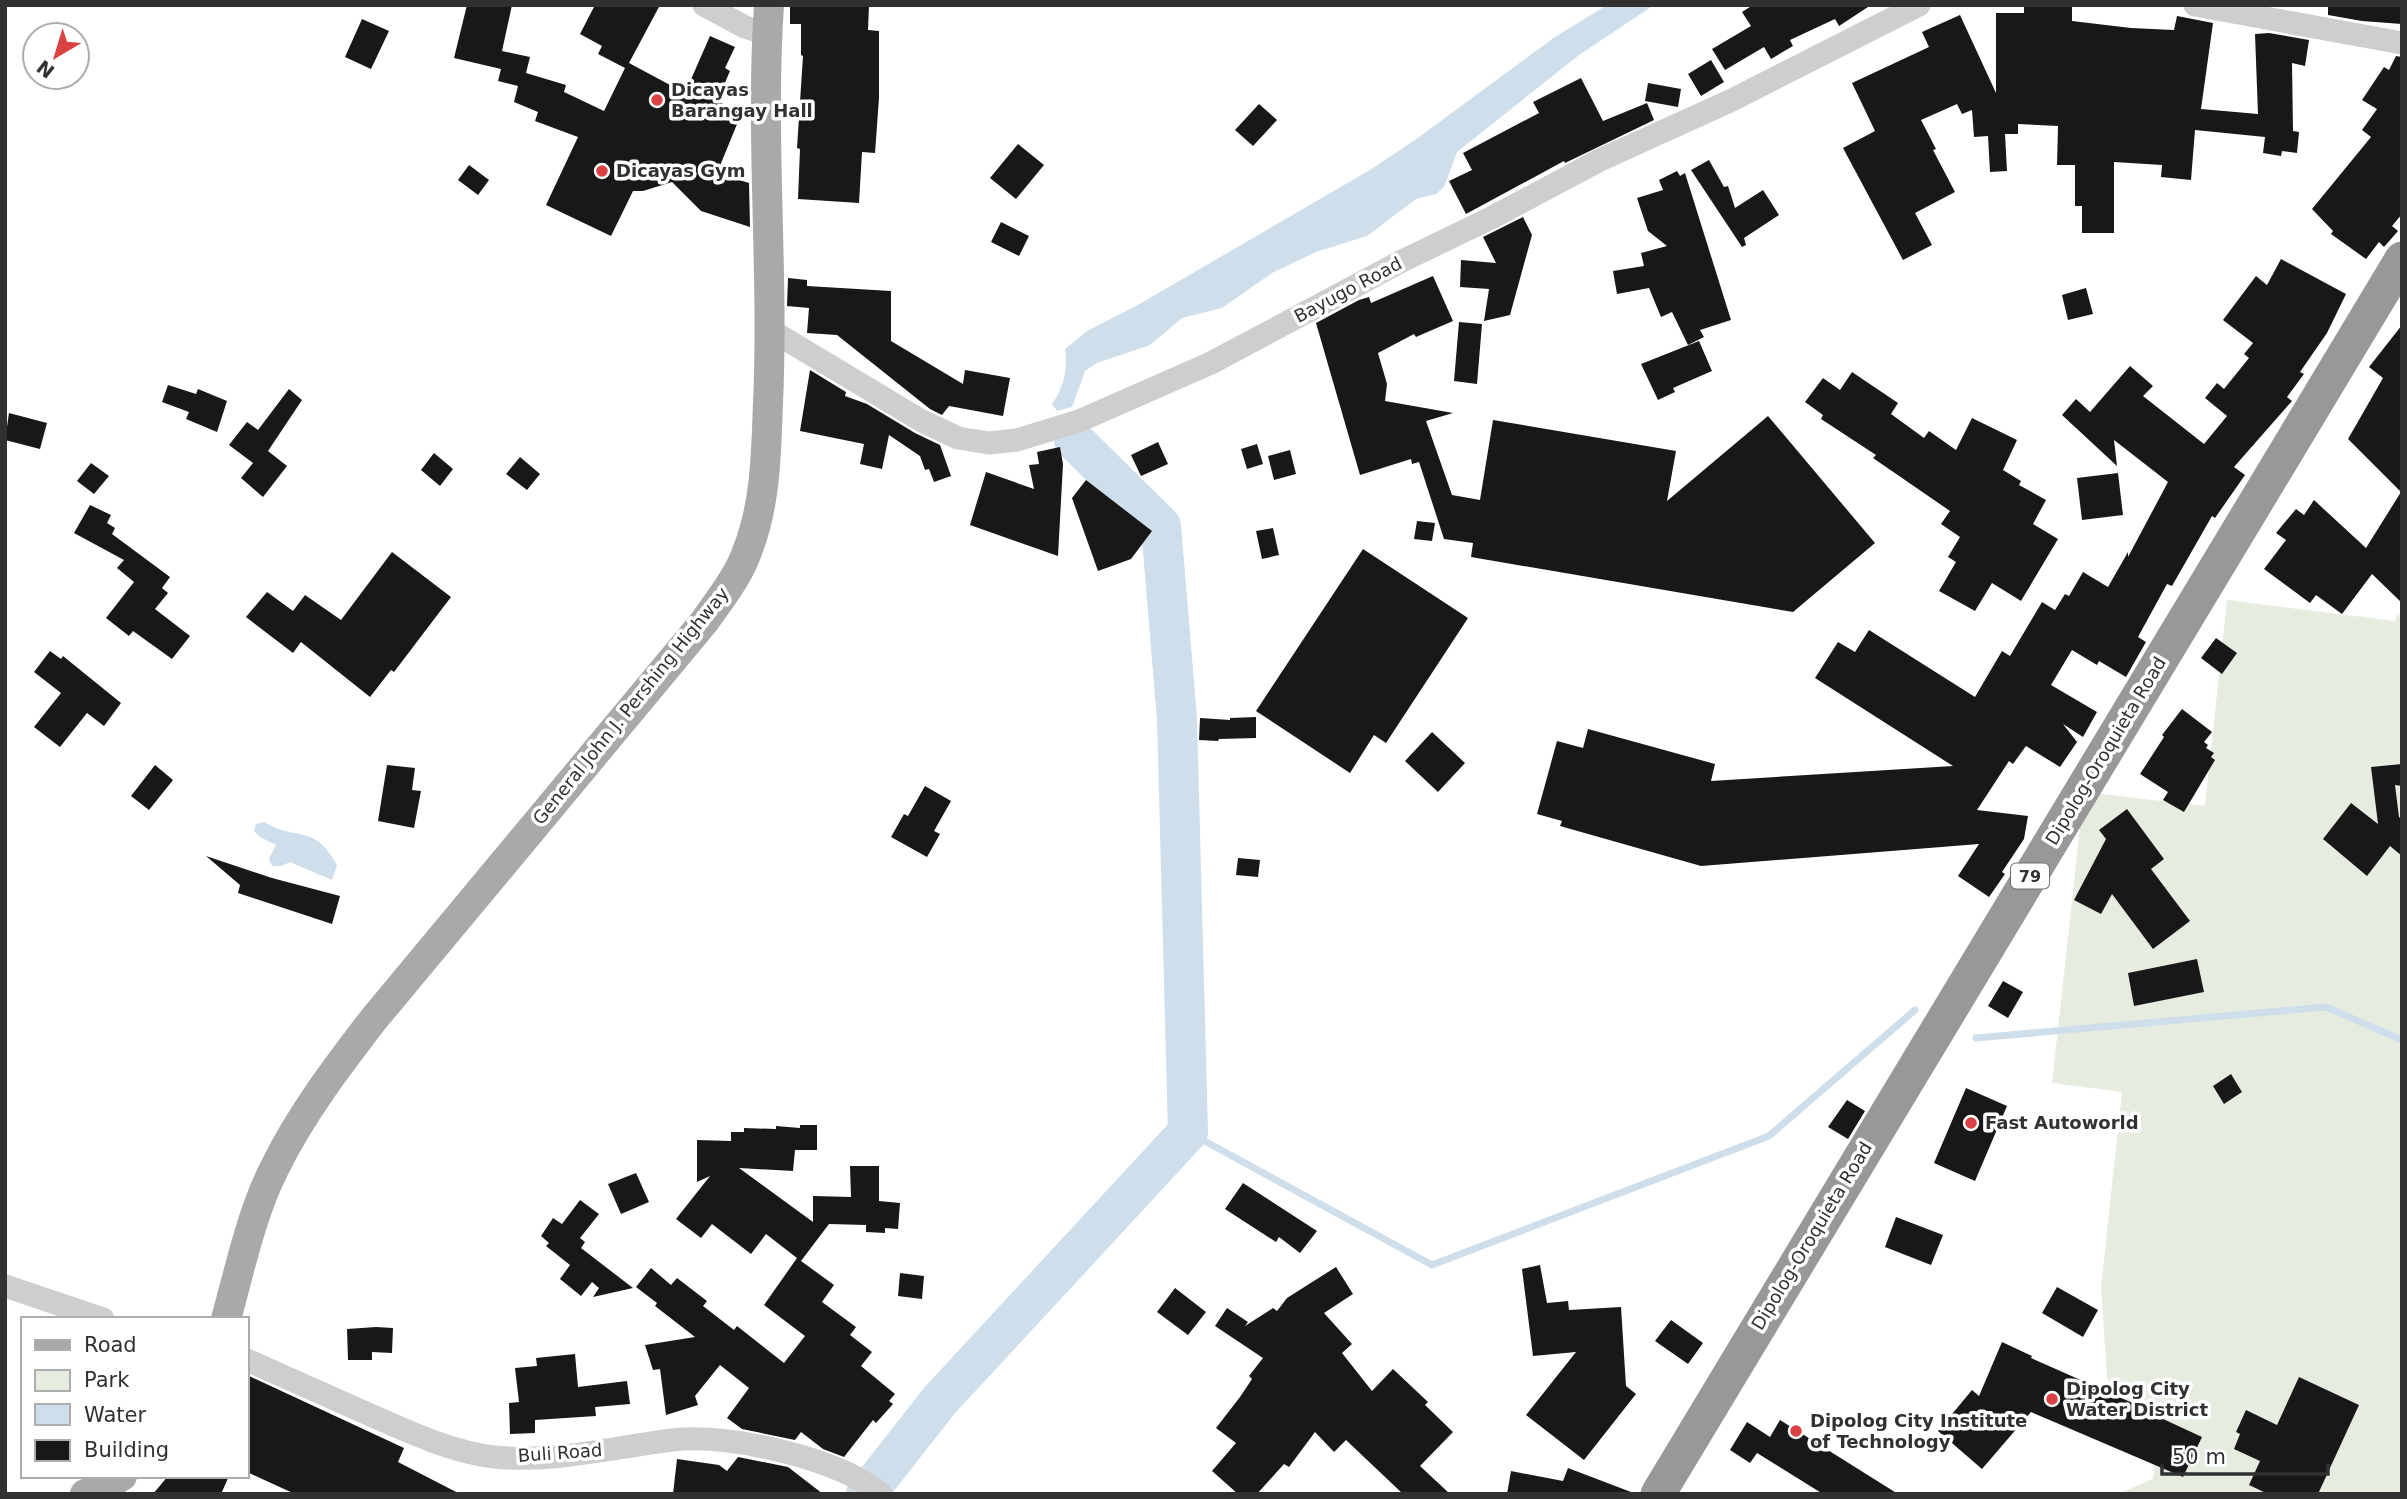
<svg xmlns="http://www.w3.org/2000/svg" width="2407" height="1499" font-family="'DejaVu Sans',sans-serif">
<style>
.green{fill:#e6ede0}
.water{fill:#cedeeb}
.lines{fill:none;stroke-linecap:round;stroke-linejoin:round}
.stream{stroke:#cedeeb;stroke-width:7}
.river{stroke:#cedeeb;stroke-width:40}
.building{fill:#181818}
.minor{stroke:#cecece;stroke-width:23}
.major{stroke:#a9a9a9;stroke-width:30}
.highway{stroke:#989898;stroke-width:35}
.poi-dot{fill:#da4142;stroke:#fff;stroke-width:2.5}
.labels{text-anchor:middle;stroke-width:7;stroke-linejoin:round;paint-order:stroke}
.shield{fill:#fff;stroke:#6f6f6f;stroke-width:2}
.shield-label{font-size:16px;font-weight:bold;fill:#313131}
.poi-label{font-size:18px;font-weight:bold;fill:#313131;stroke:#fff;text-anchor:start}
.street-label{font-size:18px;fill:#313131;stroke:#fff}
</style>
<rect width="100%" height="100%" fill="#fff"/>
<path class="green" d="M2227,600L2395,621L2397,614L2402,618V1494H2118L2153,1479L2157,1441L2107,1378L2101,1287L2122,1092L2052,1083L2084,792L2205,806Z"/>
<path class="water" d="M1607,5H1654L1579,55L1457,152L1444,187L1436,194L1416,199L1367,236L1316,252L1272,273L1222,308L1182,318L1150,345L1097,363L1085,371L1072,407L1057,411L1052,404C1064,388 1068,368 1065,349L1087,331L1136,306L1370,170L1415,140L1555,37Z
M264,822C298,842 314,823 337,865L332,880L290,862L282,866H272L269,859L276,845L260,837L254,831L256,824Z"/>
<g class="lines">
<path class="stream" d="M1976,1038L2326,1007L2402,1040
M1188,1132L1432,1265L1769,1136L1915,1010"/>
<path class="river" d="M866,1494L940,1400L1188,1132L1177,719L1161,526L1074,440"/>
</g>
<path class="building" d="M467,5H512L502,51L530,57L526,73L566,85L564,92L604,111L625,68L598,54L602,46L580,34L595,5H660L629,63L685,93L710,36L735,47L725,68L730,71L717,101L742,112L717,173L749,183L750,227L701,211L672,182L643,191H633L611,236L546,205L578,137L535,121L538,112L514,102L518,86L498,81L501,69L454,58Z
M790,5H869L868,30L879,31V98L875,153L862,152L859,203L798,199L800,149L797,148L803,56L801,55V24H790Z
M1753,5H1871L1839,26L1835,19L1790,40L1793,46L1771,59L1764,47L1725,70L1712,49L1751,26L1742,12Z
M2024,5H2072V21L2131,28L2174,30L2177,16L2213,23L2201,109L2258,114L2255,34L2269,33L2309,40L2305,66L2292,63L2293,131L2299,132L2297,153L2282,151L2281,156L2263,153L2265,137L2195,130L2191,180L2161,177L2162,165L2114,162V233H2082V206H2075V165H2057L2058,126L2018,124V134H2005L2007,171L1990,172L1988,136L1974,137L1972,110L1962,114L1957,104L1921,120L1936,149L1933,150L1955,192L1915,213L1932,245L1903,260L1843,148L1875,131L1852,83L1929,47L1922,32L1960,15L1996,93V13H2024Z
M2328,5H2402V24L2362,21L2328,15Z
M362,19L389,31L371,69L345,57Z
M2396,56L2402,57V214L2392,226L2398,231L2384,247L2379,242L2366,259L2331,234L2333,231L2312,209L2371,137L2362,130L2377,109L2362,100L2384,67L2389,70Z
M1711,60L1724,82L1701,96L1688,74Z
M1581,78L1603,121L1647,103L1654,120L1565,163L1564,161L1466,214L1449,181L1472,170L1463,153L1539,113L1533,102Z
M1648,83L1681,89L1678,107L1645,101Z
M1259,104L1277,120L1253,146L1235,130Z
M1018,144L1044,165L1016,199L990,178Z
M1709,160L1724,187L1728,186L1735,208L1763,190L1779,215L1744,238L1746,245L1742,247L1691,170Z
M469,165L489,180L478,195L458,180Z
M1677,171L1680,176L1685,173L1731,320L1700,330L1704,337L1688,345L1672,312L1661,317L1649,288L1617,294L1613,271L1644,266L1641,253L1667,246L1648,231L1637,198L1663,190L1659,180Z
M1523,217L1532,235L1510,315L1484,321L1489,289L1460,287L1461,260L1496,263L1483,237Z
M1001,222L1029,236L1019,256L991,242Z
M2281,259L2346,294L2327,333L2300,372L2304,374L2287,397L2292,401L2234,467L2245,475L2215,518L2212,516L2172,586L2167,584L2138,637L2146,642L2126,677L2099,661L2097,665L2072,650L2051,685L2097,712L2083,737L2063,724L2077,742L2060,767L2026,746L2013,764L2009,761L1977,810L2028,816L2024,839L2002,872L2005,874L1989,897L1958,876L1979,844L1701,866L1560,826L1562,821L1537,814L1557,741L1583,748L1588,729L1715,764L1711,781L1953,766L1815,678L1838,642L1855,652L1869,630L1975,697L2002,651L2010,656L2042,602L2055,610L2065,594L2069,596L2083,572L2108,587L2128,552V557L2168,482L2114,440L2117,466L2062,415L2076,399L2090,412L2130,366L2153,386L2143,396L2204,444L2227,416L2205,398L2217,383L2224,389L2249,358L2244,354L2253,343L2223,320L2256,276L2267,285Z
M1433,276L1453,321L1416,337L1414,334L1378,353L1387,384L1385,401L1453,413L1426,421L1452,495L1480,500L1493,420L1676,451L1667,501L1768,416L1875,543L1793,612L1471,557L1473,543L1444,539L1419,462L1412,464L1411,459L1360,475L1316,323L1359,300L1369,297L1371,303Z
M788,278L807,280V286L891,291V341L963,384L965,370L1010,378L1003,416L949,406L942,415L930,409L837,335L807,333L809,308L787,306Z
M2086,288L2093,314L2068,320L2062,295Z
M1459,322L1482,324L1477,384L1454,381Z
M2402,325V603L2372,574L2342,614L2316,595L2310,603L2264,569L2286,540L2276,533L2296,509L2304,515L2314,500L2366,548L2401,492L2348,439L2383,378L2369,367Z
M1699,341L1712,371L1673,388L1675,392L1658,400L1641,364Z
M810,370L846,392L845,396L867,404L915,433L940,445L951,476L934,482L929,469L925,470L920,456L889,435L882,469L860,464L864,444L800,431Z
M1852,372L1898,403L1891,414L1924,438L1929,431L1956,450L1972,418L2017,440L2003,470L2021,481L2019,485L2046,500L2033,524L2058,539L2021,601L1992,583L1975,611L1939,591L1956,562L1948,557L1960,537L1941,524L1950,511L1873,458L1876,455L1821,419L1823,415L1805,402L1823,378L1840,390Z
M168,385L196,394L198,389L227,401L217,432L186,419L189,412L162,402Z
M289,389L302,400L268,451L287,466L263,497L241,478L253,463L229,445L247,422L258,430Z
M9,413L47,423L40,449L5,440Z
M1158,442L1168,464L1141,476L1131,455Z
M1257,444L1263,464L1247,469L1241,449Z
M1060,447L1063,464L1058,556L970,525L986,472L1034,489L1029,465L1039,464L1037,452Z
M1290,450L1296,474L1274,480L1268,456Z
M434,453L453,469L440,486L421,470Z
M520,457L540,474L527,490L506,474Z
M91,463L109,476L94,494L77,481Z
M2118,473L2123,515L2082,520L2077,478Z
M1086,480L1152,531L1131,559L1098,571L1072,498Z
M90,505L111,515L107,523L115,528L112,534L170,577L162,588L168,593L155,609L190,636L172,659L133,631L129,636L106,618L134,582L117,568L124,560L74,533Z
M1417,521L1435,523L1432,541L1414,539Z
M1273,528L1279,555L1262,559L1256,531Z
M1363,549L1468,618L1386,743L1374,735L1350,773L1256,711Z
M392,552L451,597L394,672L391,670L370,697L301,642L293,653L246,617L267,592L293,611L305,595L341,620Z
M2216,638L2237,653L2222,674L2201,658Z
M50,651L61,659L63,656L121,703L104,726L87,713L60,747L34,727L61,693L34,672Z
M2182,709L2212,732L2204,742L2208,745L2206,748L2214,753L2211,757L2215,760L2184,812L2163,800L2168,792L2140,774L2164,737L2162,735Z
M1256,717V738L1219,739L1218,741L1199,740L1200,718L1230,720V718Z
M1432,732L1465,763L1438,792L1405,761Z
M2402,764V786L2395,785L2399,817L2402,819V856L2390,846L2367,876L2323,839L2351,803L2378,824L2371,767Z
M155,765L173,780L149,810L131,796Z
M387,765L415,768L412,790L421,791L414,828L378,821Z
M925,786L951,801L934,831L940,834L927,857L891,837L904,814L908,816Z
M2127,809L2164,859L2151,869L2190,921L2153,949L2112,894L2101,914L2074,900L2106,839L2099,830Z
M206,856L272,878L340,896L332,924L238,893L240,885Z
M1238,858L1260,860L1258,877L1236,875Z
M2197,959L2204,992L2134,1006L2128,973Z
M2003,981L2023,992L2008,1018L1988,1006Z
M2231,1074L2242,1092L2224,1104L2213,1086Z
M1966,1088L2007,1106L1975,1181L1934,1163Z
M1847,1100L1865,1111L1848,1139L1828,1127Z
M800,1125H817V1150H795L793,1171L739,1168L813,1222V1196L851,1197L850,1166H879V1201L900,1203L898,1229L885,1228V1233L866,1232V1225L829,1224L801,1261L834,1285L822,1302L856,1327L850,1335L872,1352L861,1366L895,1394L889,1401L893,1404L876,1423L873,1420L844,1457L823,1449L801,1432L795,1440L742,1429L727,1418L749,1388L720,1365L695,1396L698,1405L666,1415L660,1369L653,1370L645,1345L695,1337L655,1306L657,1303L636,1287L651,1268L671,1285L677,1278L707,1301L703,1306L734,1330L737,1326L784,1363L805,1336L764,1305L797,1258L766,1234L751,1254L712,1224L701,1238L676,1219L710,1176L697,1182V1140L731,1141V1132H744V1128L776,1129V1126L800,1128Z
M636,1173L649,1202L621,1214L608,1184Z
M1243,1183L1317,1231L1300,1253L1279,1237L1276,1242L1225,1209Z
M580,1200L599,1214L580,1238L585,1242L581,1248L633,1288L593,1297L599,1288L592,1282L581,1296L560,1279L570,1265L546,1246L549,1243L541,1236L553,1218L562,1224Z
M1896,1217L1943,1235L1931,1265L1885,1247Z
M1540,1265L1547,1303L1568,1301L1569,1310L1621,1307L1626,1386L1636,1394L1584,1460L1526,1415L1576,1352L1533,1356L1522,1269Z
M1336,1267L1353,1294L1324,1313L1352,1344L1342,1353L1372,1391L1393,1369L1428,1402L1425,1405L1453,1432L1420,1466L1450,1494H1403L1346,1440L1334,1452L1315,1432L1289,1467L1284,1464L1257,1494H1238L1212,1471L1236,1443L1216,1428L1240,1397L1252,1379L1249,1376L1263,1358L1215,1326L1227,1308L1248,1322L1245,1326L1273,1308L1277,1311L1287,1298Z
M900,1273L924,1276L922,1299L898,1296Z
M2057,1287L2098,1310L2083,1337L2042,1313Z
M1175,1288L1206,1312L1188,1335L1157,1312Z
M1671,1320L1703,1343L1688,1364L1655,1341Z
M376,1327L393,1328L392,1353L372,1352V1360H348L347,1329Z
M2002,1342L2032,1356L2031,1358L2162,1416L2161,1418L2202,1437L2183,1477L2031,1412L1982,1469L1938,1431L1972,1390L1979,1396Z
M575,1354L578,1387L627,1381L630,1404L595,1407L596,1416L535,1420V1433L510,1434L509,1403L519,1402L515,1368L537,1366L536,1358Z
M247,1375L404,1448L398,1462L460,1494H295L247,1472Z
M2299,1377L2359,1405L2318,1494H2268L2249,1485L2260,1461L2234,1449L2240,1434L2236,1432L2246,1410L2277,1425Z
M1780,1420L1898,1494H1823L1757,1453L1750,1463L1730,1450L1747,1422L1770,1437Z
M738,1457L788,1467L823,1494H673L677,1459L719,1465L727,1471Z
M1568,1468L1631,1492V1494H1507L1511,1471L1563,1481Z
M168,1476H229L221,1494H153Z"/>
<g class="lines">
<path class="minor" d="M704,5L745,27L767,34
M2195,5L2402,43
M772,331L922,421L958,438L989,443L1017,440L1079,421L1211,363L1402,261L1491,218L1600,160L1730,101L1919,5
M5,1286L103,1319
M247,1360C287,1378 328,1396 368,1414C408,1431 450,1452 494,1457C554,1463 614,1447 673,1440C723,1434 804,1453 849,1474C860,1479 871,1487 881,1494"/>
<path class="major" d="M226,1319C240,1269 251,1214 275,1167C301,1114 337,1067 373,1020L704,622C720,599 739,576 748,549C766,502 766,453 768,403C774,270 760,137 769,5
M85,1494L104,1487L122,1476"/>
<path class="highway" d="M1658,1494C1905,1081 2155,671 2402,259"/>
</g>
<g class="poi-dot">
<circle cx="657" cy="100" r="7"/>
<circle cx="602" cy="171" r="7"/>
<circle cx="1971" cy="1123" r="7"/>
<circle cx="2052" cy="1399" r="7"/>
<circle cx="1796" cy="1431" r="7"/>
</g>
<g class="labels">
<rect class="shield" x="2011" y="863.5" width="38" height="25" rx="5"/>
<g class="shield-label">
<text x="2030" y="882">79</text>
</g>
<g class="poi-label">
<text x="671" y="96">Dicayas<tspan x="671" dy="21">Barangay Hall</tspan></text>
<text x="616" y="177">Dicayas Gym</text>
<text x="1985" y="1129">Fast Autoworld</text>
<text x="2066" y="1395">Dipolog City<tspan x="2066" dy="21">Water District</tspan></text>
<text x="1810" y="1427">Dipolog City Institute<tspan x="1810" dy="21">of Technology</tspan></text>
</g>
<g class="street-label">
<text transform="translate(1348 290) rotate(-28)" y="6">Bayugo Road</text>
<text transform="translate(631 706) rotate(-51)" y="6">General John J. Pershing Highway</text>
<text transform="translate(2106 751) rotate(-59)" y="6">Dipolog-Oroquieta Road</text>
<text transform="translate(1812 1236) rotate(-59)" y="6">Dipolog-Oroquieta Road</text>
<text transform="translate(560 1453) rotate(-4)" y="6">Buli Road</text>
</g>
</g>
<rect width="2407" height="1499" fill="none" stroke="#313131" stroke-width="14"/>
<rect x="21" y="1317" width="228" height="161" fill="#ffffff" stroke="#adadad" stroke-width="2"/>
<rect x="35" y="1340" width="35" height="10" fill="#a9a9a9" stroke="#adadad" stroke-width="2"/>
<text x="84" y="1352" font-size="21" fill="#313131">Road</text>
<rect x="35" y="1370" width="35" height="21" fill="#e6ede0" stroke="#adadad" stroke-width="2"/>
<text x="84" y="1387" font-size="21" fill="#313131">Park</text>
<rect x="35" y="1404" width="35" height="21" fill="#cedeeb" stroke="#adadad" stroke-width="2"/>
<text x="84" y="1422" font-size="21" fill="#313131">Water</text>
<rect x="35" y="1440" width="35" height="21" fill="#181818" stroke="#adadad" stroke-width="2"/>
<text x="84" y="1457" font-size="21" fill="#313131">Building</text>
<g transform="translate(56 56) rotate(218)"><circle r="33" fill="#ffffff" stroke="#adadad" stroke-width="2"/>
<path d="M0-5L12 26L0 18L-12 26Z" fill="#da4142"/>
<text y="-10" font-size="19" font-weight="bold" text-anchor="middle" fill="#313131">N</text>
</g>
<path d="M2162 1464v10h166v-10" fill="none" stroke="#313131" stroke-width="3.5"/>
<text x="2172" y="1464" font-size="21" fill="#313131" stroke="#ffffff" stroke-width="5" paint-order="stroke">50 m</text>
</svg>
